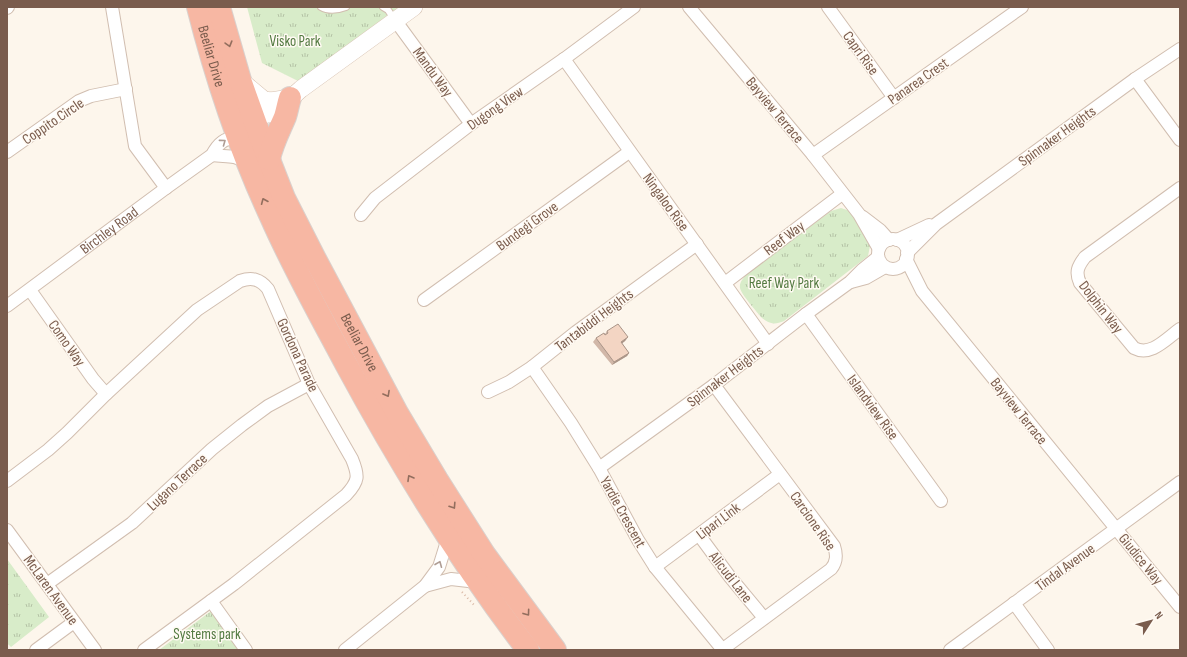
<svg xmlns="http://www.w3.org/2000/svg" width="1187" height="657" font-family="'Sofia Sans Condensed',sans-serif">
<style>
.grass{fill:url(#grass-tufts)}
.lines{fill:none;stroke-linecap:round;stroke-linejoin:round}
.lane-casing{stroke:#d1beb0;stroke-width:8}
.street-casing{stroke:#d1beb0;stroke-width:14}
.secondary-casing{stroke:#d6c0b0;stroke-width:18}
.highway-casing{stroke:#dad1cd;stroke-width:24}
.path{stroke:#d9b8a5;stroke-width:2;stroke-dasharray:1 3;stroke-linecap:butt}
.lane{stroke:#fff;stroke-width:6}
.street{stroke:#fff;stroke-width:12}
.secondary{stroke:#fff;stroke-width:17}
.highway{stroke:#f7b7a3;stroke-width:22}
.wall{fill:#d1b7a8}
.shaded-wall{fill:#aa9588}
.building{fill:#f3d5c3;stroke:#aa9588}
.oneway{stroke:#936e5e}
.oneway2{stroke:#af9d94}
.labels{text-anchor:middle;stroke-width:3;stroke-linejoin:round;paint-order:stroke}
.park-label{font-size:15px;fill:#537a41;stroke:#fffaf3}
.street-label{font-size:15px;fill:#7a5c4d;stroke:#fffaf3}
</style>
<defs>
<pattern id="grass-tufts" width="24" height="20" patternUnits="userSpaceOnUse"><rect width="24" height="20" fill="#d8ecc9"/><path d="M3 7l-1-3M5 7V3M7 7l1-3M15 17l-1-3M17 17v-4M19 17l1-3" fill="none" stroke="#b4c2a5"/></pattern>
</defs>
<rect width="100%" height="100%" fill="#fdf6ec"/>
<path class="grass" d="M247,7H399L298,81L262,63Z
M841,208L850,211L871,241L868,256L784,321C775,325 769,324 762,318C757,312 741,294 740,288C739,282 744,278 747,273L831,211Z
M7,559L49,617L11,647L7,643Z
M211,611L239,650H159Z"/>
<g class="lines">
<g class="lane-casing">
<path id="lane" d="M321,7C328,11 338,10 346,7
M383,7L388,10L394,19"/>
</g>
<g class="street-casing">
<g id="street">
<path d="M112,7L135,146L166,188"/>
<path d="M689,7L813,155L859,214L879,249"/>
<path d="M828,7L894,98"/>
<path d="M7,8L8,7"/>
<path d="M395,20L471,124"/>
<path d="M564,59L768,344"/>
<path d="M1135,79L1180,140"/>
<path d="M7,152L79,101L91,96L126,89"/>
<path d="M212,155C227,157 234,154 247,163"/>
<path d="M813,155L1022,7"/>
<path d="M1180,188L1085,257C1078,266 1075,272 1080,283L1134,348C1151,357 1166,339 1180,329"/>
<path d="M361,215L375,198L471,124L564,59L634,7"/>
<path d="M863,217L880,230L889,240"/>
<circle cx="893" cy="254" r="15"/>
<path d="M897,240L929,225"/>
<path d="M907,253L936,224L1135,79L1180,49"/>
<path d="M906,259L922,291L1180,607"/>
<path d="M851,282L866,278L885,267"/>
<path d="M725,283L842,194"/>
<path d="M30,290L93,379L106,394"/>
<path d="M424,300L629,152"/>
<path id="s1" d="M7,306L166,188L212,155C218,143 227,135 242,139"/>
<path d="M806,314L941,501"/>
<path d="M532,367L571,423L599,468L638,540L655,567L723,650"/>
<path d="M714,385L834,546C837,555 837,562 831,569L723,649"/>
<path d="M488,392L509,382L532,367L576,332L697,244"/>
<path d="M599,468L714,385L806,314L850,282L862,270L878,257"/>
<path d="M7,481L48,450L67,433L106,394L197,310L240,281C252,277 260,279 268,289L309,384L352,459C359,476 359,481 346,495L234,584L144,650"/>
<path d="M7,530L95,650"/>
<path d="M699,535L730,577L764,618"/>
<path d="M655,567L780,474"/>
<path d="M47,584L132,523L212,449L242,425L268,406L309,384"/>
<path d="M425,586L451,579L477,582"/>
<path d="M211,601L246,650"/>
<path d="M1014,603L1048,650"/>
<path d="M36,650L74,622"/>
<path d="M345,650L425,586L439,567L448,538"/>
<path d="M950,650L1180,482"/>
</g>
</g>
<g class="secondary-casing">
<path id="secondary" d="M240,80L264,100L271,101L290,98
M243,109L252,115L269,114L275,112L301,89L414,7"/>
</g>
<g class="highway-casing">
<g id="highway">
<path id="s2" d="M198,7C216,78 240,150 271,217C293,267 320,315 346,364C400,464 458,559 528,650"/>
<path id="s3" d="M219,7L240,80L264,147L284,198L314,257L397,413L437,480L484,554L555,650"/>
<path d="M269,159C272,144 279,131 285,117C287,111 288,104 290,98"/>
</g>
</g>
<path class="path" d="M462,592L475,606"/>
<use href="#lane" class="lane"/>
<use href="#street" class="street"/>
<use href="#secondary" class="secondary"/>
<use href="#highway" class="highway"/>
</g>
<path class="wall" d="M607,331L628,337L625,341L622,343L629,353L627,356L612,365L593,342L596,338L605,334Z"/>
<path class="shaded-wall" d="M628,337L625,341L619,346L621,342Z
M629,353L627,356L612,365L614,362Z"/>
<path class="building" d="M618,324L628,337L621,342L629,353L614,362L596,338L604,333L605,335L608,333L607,331Z"/>
<defs><path id="oneway-chevron" d="M-2-3.5L2.5 0L-2 3.5" fill="none" stroke-width="1.6" stroke-linecap="round" stroke-linejoin="round"/></defs>
<g class="oneway">
<use href="#oneway-chevron" transform="translate(229 44) rotate(74)"/>
<use href="#oneway-chevron" transform="translate(264 201) rotate(-113)"/>
<use href="#oneway-chevron" transform="translate(387 394) rotate(61)"/>
<use href="#oneway-chevron" transform="translate(410 478) rotate(-120)"/>
<use href="#oneway-chevron" transform="translate(453 506) rotate(57)"/>
<use href="#oneway-chevron" transform="translate(527 613) rotate(54)"/>
</g>
<g class="oneway2">
<use href="#oneway-chevron" transform="translate(223 142) rotate(-36)"/>
<use href="#oneway-chevron" transform="translate(439 564) rotate(-68)"/>
</g>
<g class="labels">
<g class="park-label">
<text x="295" y="46">Visko Park</text>
<text x="784" y="288">Reef Way Park</text>
<text x="207" y="639">Systems park</text>
</g>
<g class="street-label">
<text transform="translate(861 53) rotate(54)" y="5">Capri Rise</text>
<text dy="5" stroke="none"><textPath href="#s2" startOffset="51">Beeliar Drive</textPath></text>
<text transform="translate(433 72) rotate(54)" y="5">Mandu Way</text>
<text transform="translate(918 81) rotate(-35)" y="5">Panarea Crest</text>
<text transform="translate(495 108) rotate(-35)" y="5">Dugong View</text>
<text transform="translate(775 110) rotate(50)" y="5">Bayview Terrace</text>
<text transform="translate(53 121) rotate(-34)" y="5">Coppito Circle</text>
<text transform="translate(1057 136) rotate(-36)" y="5">Spinnaker Heights</text>
<text transform="translate(666 202) rotate(54)" y="5">Ningaloo Rise</text>
<text transform="translate(527 226) rotate(-36)" y="5">Bundegi Grove</text>
<text dy="5" stroke="none"><textPath href="#s1" startOffset="127">Birchley Road</textPath></text>
<text transform="translate(784 238) rotate(-37)" y="5">Reef Way</text>
<text transform="translate(1101 307) rotate(52)" y="5">Dolphin Way</text>
<text transform="translate(594 320) rotate(-37)" y="5">Tantabiddi Heights</text>
<text transform="translate(67 343) rotate(55)" y="5">Como Way</text>
<text dy="5" stroke="none"><textPath href="#s3" startOffset="365">Beeliar Drive</textPath></text>
<text transform="translate(298 355) rotate(65)" y="5">Gordona Parade</text>
<text transform="translate(725 376) rotate(-37)" y="5">Spinnaker Heights</text>
<text transform="translate(873 407) rotate(54)" y="5">Islandview Rise</text>
<text transform="translate(1019 411) rotate(51)" y="5">Bayview Terrace</text>
<text transform="translate(177 482) rotate(-43)" y="5">Lugano Terrace</text>
<text transform="translate(623 512) rotate(61)" y="5">Yardie Crescent</text>
<text transform="translate(718 521) rotate(-37)" y="5">Lipari Link</text>
<text transform="translate(813 521) rotate(55)" y="5">Carcione Rise</text>
<text transform="translate(1141 559) rotate(51)" y="5">Giudice Way</text>
<text transform="translate(1065 567) rotate(-36)" y="5">Tindal Avenue</text>
<text transform="translate(731 577) rotate(52)" y="5">Alicudi Lane</text>
<text transform="translate(51 590) rotate(54)" y="5">McLaren Avenue</text>
</g>
</g>
<rect width="1187" height="657" fill="none" stroke="#7a5c4d" stroke-width="16"/>
<g transform="translate(1151 621) rotate(54)" stroke="#fffaf3" stroke-width="3" paint-order="stroke">
<path d="M0-3L7 15L0 10L-7 15Z" fill="#7a5c4d"/>
<text y="-6" font-size="11" font-weight="bold" text-anchor="middle" fill="#7a5c4d">N</text>
</g>
</svg>
